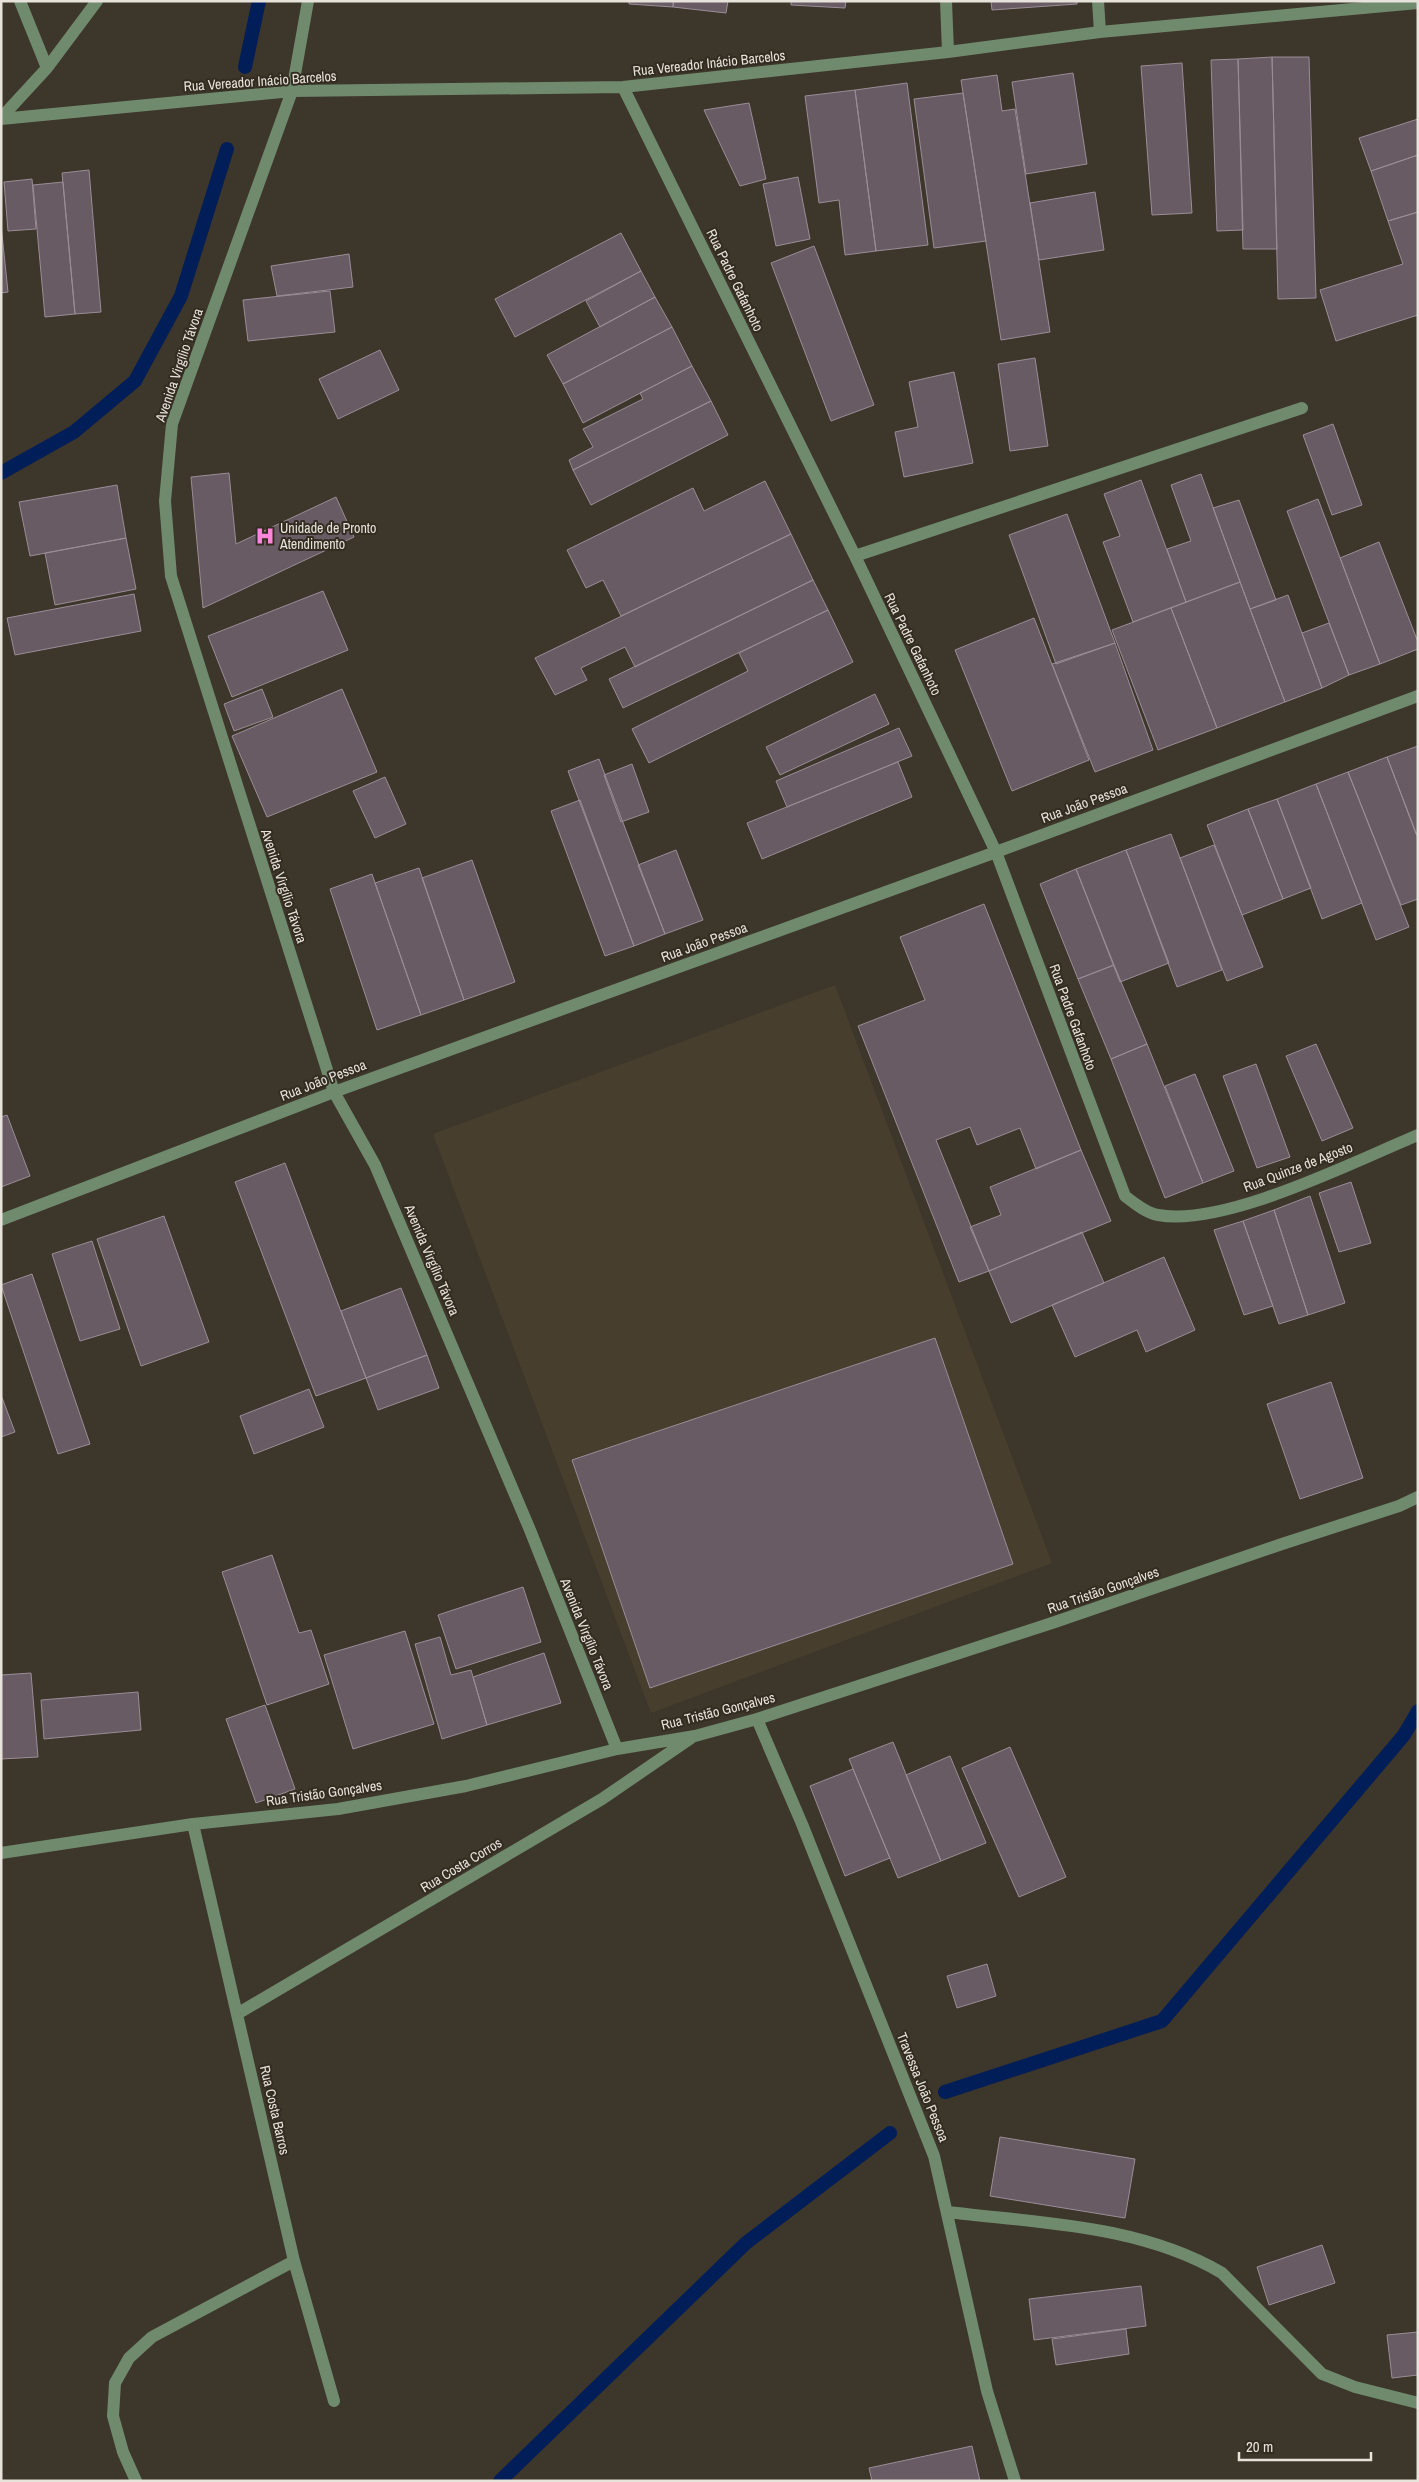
<svg xmlns="http://www.w3.org/2000/svg" width="1419" height="2482" font-family="'Archivo Narrow',sans-serif">
<style>
.built{fill:#483e2d}
.lines{fill:none;stroke-linecap:round;stroke-linejoin:round}
.stream{stroke:#021e59;stroke-width:14}
.building{fill:#685b64;stroke:#9b8d97}
.minor{stroke:#708a6e;stroke-width:12}
.labels{text-anchor:middle;stroke-width:4;stroke-linejoin:round;paint-order:stroke}
.street-label{font-size:14px;fill:#e7e3db;stroke:#332c21}
.poi-label{font-size:14px;fill:#e7e3db;stroke:#332c21;text-anchor:start}
</style>
<rect width="100%" height="100%" fill="#3d362a"/>
<path class="built" d="M835,985L1052,1563L651,1713L433,1134Z"/>
<g class="lines">
<path class="stream" d="M245,67L259,1
M1,473L74,432L135,381L181,296L227,149
M945,2092L1162,2021L1404,1735L1418,1711
M500,2481L746,2243L890,2133"/>
</g>
<path class="building" d="M629,1H673V7L629,4Z
M674,1H728L726,13L673,7Z
M791,1H846L845,8L791,5Z
M991,1H1077V4L992,10Z
M1272,57H1309L1316,298L1278,299Z
M1272,57L1277,249H1243L1238,59Z
M1238,59L1243,230L1217,231L1211,60Z
M1182,63L1192,213L1152,215L1141,66Z
M1073,73L1087,164L1026,174L1012,82Z
M997,75L1002,111L1015,109L1050,332L1001,340L961,80Z
M907,83L928,245L876,251L855,90Z
M855,90L876,251L845,255L839,200L819,203L805,96Z
M963,93L986,241L934,248L914,99Z
M749,103L766,179L740,186L704,110Z
M1418,119V155L1371,171L1359,138Z
M1418,155V212L1388,221L1371,171Z
M89,170L101,312L75,314L62,173Z
M798,177L810,239L776,246L763,184Z
M32,179L36,229L8,231L4,182Z
M63,182L75,314L45,317L33,185Z
M1095,192L1104,250L1039,260L1030,203Z
M1418,212V315L1336,341L1320,290L1403,264L1388,221Z
M1,225L8,292L1,293Z
M621,233L641,271L515,337L495,299Z
M814,246L874,405L831,421L771,263Z
M349,254L353,287L277,296L271,266Z
M641,271L655,297L600,327L586,301Z
M330,291L335,332L248,341L243,300Z
M655,297L672,327L563,384L547,355Z
M672,327L692,366L583,423L563,384Z
M380,350L399,390L338,419L319,379Z
M1035,358L1048,446L1010,451L998,364Z
M692,366L711,401L573,470L569,460L593,447L583,429L643,399L640,393Z
M954,372L973,463L904,477L895,432L918,427L909,382Z
M711,401L728,435L591,505L573,470Z
M1333,424L1362,505L1332,515L1303,435Z
M229,473L236,544L336,497L354,537L203,608L191,477Z
M1201,474L1240,582L1186,602L1167,549L1191,541L1171,485Z
M1141,480L1186,602L1133,622L1103,542L1120,536L1104,494Z
M765,481L791,534L621,616L603,580L586,588L567,550L693,488L704,511Z
M117,485L126,538L30,556L19,502Z
M1318,499L1380,664L1349,675L1287,511Z
M1239,500L1276,600L1250,609L1213,508Z
M1067,514L1115,643L1056,664L1009,535Z
M791,534L813,580L635,667L625,647L581,668L587,680L555,695L535,658Z
M126,538L136,589L55,605L45,553Z
M1379,542L1418,642V649L1380,664L1340,558Z
M813,580L828,610L623,708L609,679Z
M1240,582L1285,702L1217,728L1171,608Z
M323,591L348,650L232,697L208,636Z
M134,594L141,631L15,655L7,618Z
M1288,595L1322,688L1285,702L1250,609Z
M1171,608L1217,728L1158,750L1112,630Z
M828,610L853,662L649,763L632,729L748,671L739,653Z
M1034,618L1089,760L1012,791L955,650Z
M1329,623L1349,675L1322,688L1302,633Z
M1115,643L1153,750L1095,772L1052,664Z
M262,689L273,717L234,731L224,704Z
M342,689L377,772L267,817L232,736Z
M875,694L889,724L780,775L766,747Z
M899,728L912,756L787,807L776,781Z
M1418,746V834H1416L1387,757Z
M1387,757L1418,838V899L1401,905L1348,772Z
M599,759L665,934L634,946L568,771Z
M898,762L912,797L762,859L747,823Z
M632,764L649,812L621,822L604,775Z
M1348,772L1409,927L1376,940L1316,784Z
M385,777L406,824L375,838L353,791Z
M1316,784L1362,903L1322,919L1277,799Z
M1277,799L1311,888L1283,899L1248,809Z
M580,800L634,946L605,956L551,811Z
M1248,809L1283,899L1242,915L1207,825Z
M1171,834L1222,970L1177,987L1126,850Z
M1214,845L1263,967L1227,981L1180,858Z
M676,850L703,920L665,934L638,865Z
M1126,850L1169,963L1120,982L1076,869Z
M472,860L515,982L464,1000L422,878Z
M419,868L464,1000L421,1015L375,883Z
M1076,869L1114,965L1078,979L1040,884Z
M372,874L421,1015L377,1030L330,889Z
M984,904L1081,1150L1036,1169L1020,1128L977,1145L970,1127L936,1140L989,1271L959,1282L858,1026L925,1000L900,937Z
M1114,965L1147,1044L1111,1059L1078,979Z
M1147,1044L1203,1183L1165,1198L1111,1059Z
M1316,1044L1353,1128L1322,1141L1286,1056Z
M1256,1064L1290,1157L1257,1168L1223,1076Z
M1195,1074L1234,1171L1203,1183L1165,1086Z
M7,1115L30,1176L1,1187V1117Z
M1081,1150L1111,1221L989,1271L970,1227L1001,1215L990,1187Z
M285,1163L366,1378L316,1396L235,1182Z
M1351,1182L1371,1243L1339,1252L1319,1193Z
M1310,1196L1345,1303L1308,1315L1274,1210Z
M1274,1210L1308,1315L1279,1324L1243,1221Z
M164,1216L209,1342L141,1366L97,1239Z
M1243,1221L1273,1306L1244,1315L1214,1230Z
M1082,1232L1104,1283L1011,1323L989,1271Z
M92,1241L120,1329L80,1341L52,1254Z
M1164,1257L1195,1330L1146,1352L1137,1330L1075,1357L1052,1305Z
M32,1274L90,1444L58,1454L1,1285Z
M401,1288L427,1355L366,1378L341,1311Z
M935,1338L1013,1564L650,1688L572,1460Z
M427,1355L439,1388L378,1410L366,1378Z
M1331,1382L1363,1478L1300,1499L1267,1404Z
M309,1389L324,1427L254,1454L240,1416Z
M1,1395L15,1432L1,1437Z
M272,1555L299,1633L311,1630L329,1684L267,1705L222,1572Z
M523,1587L541,1642L456,1669L438,1615Z
M405,1631L434,1724L353,1749L324,1655Z
M440,1637L451,1675L471,1670L487,1725L442,1739L415,1644Z
M544,1653L561,1703L487,1725L473,1677Z
M31,1673L38,1757L1,1759V1675Z
M138,1692L141,1730L44,1739L41,1700Z
M265,1705L295,1789L256,1803L226,1719Z
M893,1742L941,1861L898,1878L849,1759Z
M1010,1747L1066,1877L1019,1897L962,1768Z
M950,1756L986,1843L941,1861L906,1775Z
M853,1769L890,1858L845,1876L810,1786Z
M987,1964L996,1996L957,2008L947,1976Z
M1000,2137L1135,2159L1125,2218L990,2196Z
M1322,2245L1335,2283L1269,2305L1257,2267Z
M1141,2286L1146,2326L1034,2340L1029,2299Z
M1126,2329L1129,2354L1056,2365L1052,2339Z
M1418,2332V2375L1392,2378L1387,2335Z
M972,2446L980,2481H872L869,2468Z"/>
<g class="lines">
<path class="minor" d="M20,1L47,68
M308,1L292,91L172,424L165,501L171,576L334,1092L375,1165L530,1530L617,1749
M946,1L948,52
M1098,1L1100,32
M623,87L855,556L996,852L1125,1196C1134,1203 1146,1213 1158,1215C1225,1227 1353,1162 1418,1135
M1,118L47,68L97,1
M1,119L292,91L623,87L948,52L1100,32L1418,3
M855,556L1302,408
M1,1220L334,1092L996,852L1418,696
M757,1719L802,1824L934,2156L987,2391L1015,2481
M193,1824L294,2261L334,2401
M1,1853L193,1824L338,1809L466,1786L617,1749L695,1736L757,1719L1055,1622L1282,1544L1399,1506L1418,1497
M237,2014L602,1799L691,1738
M948,2212C1039,2223 1141,2225 1222,2273L1322,2374L1355,2387L1418,2403
M136,2481L123,2452L113,2416L115,2383L129,2358L152,2337L294,2261"/>
</g>
<defs>
<g id="hospital-bare" transform="scale(1.5)"><path d="M-5-5h3v3.5h4V-5h3V5h-3V1.5h-4V5h-3Z" fill="#ff85df" stroke="#332c21" stroke-width="2.5" paint-order="stroke"/></g>
</defs>
<g fill-rule="evenodd">
<use href="#hospital-bare" x="265" y="536"/>
</g>
<g class="labels">
<g class="street-label">
<text transform="translate(709 63) rotate(-6)" y="5">Rua Vereador Inácio Barcelos</text>
<text transform="translate(260 81) rotate(-4)" y="5">Rua Vereador Inácio Barcelos</text>
<text transform="translate(735 280) rotate(64)" y="5">Rua Padre Gafanhoto</text>
<text transform="translate(179 365) rotate(-71)" y="5">Avenida Virgílio Távora</text>
<text transform="translate(913 644) rotate(64)" y="5">Rua Padre Gafanhoto</text>
<text transform="translate(1084 803) rotate(-20)" y="5">Rua João Pessoa</text>
<text transform="translate(284 886) rotate(72)" y="5">Avenida Virgílio Távora</text>
<text transform="translate(704 942) rotate(-20)" y="5">Rua João Pessoa</text>
<text transform="translate(1073 1017) rotate(70)" y="5">Rua Padre Gafanhoto</text>
<text transform="translate(323 1080) rotate(-21)" y="5">Rua João Pessoa</text>
<text transform="translate(1298 1167) rotate(-21)" y="5">Rua Quinze de Agosto</text>
<text transform="translate(432 1260) rotate(67)" y="5">Avenida Virgílio Távora</text>
<text transform="translate(1103 1590) rotate(-19)" y="5">Rua Tristão Gonçalves</text>
<text transform="translate(587 1634) rotate(68)" y="5">Avenida Virgílio Távora</text>
<text transform="translate(718 1711) rotate(-14)" y="5">Rua Tristão Gonçalves</text>
<text transform="translate(324 1793) rotate(-8)" y="5">Rua Tristão Gonçalves</text>
<text transform="translate(461 1865) rotate(-31)" y="5">Rua Costa Corros</text>
<text transform="translate(923 2087) rotate(68)" y="5">Travessa João Pessoa</text>
<text transform="translate(275 2110) rotate(77)" y="5">Rua Costa Barros</text>
</g>
<g class="poi-label">
<text x="280" y="533">Unidade de Pronto<tspan x="280" dy="16">Atendimento</tspan></text>
</g>
</g>
<rect width="1419" height="2482" fill="none" stroke="#e7e3db" stroke-width="5"/>
<path d="M1239 2452v8h132v-8" fill="none" stroke="#e7e3db" stroke-width="2.5"/>
<text x="1246" y="2452" font-size="15" fill="#e7e3db" stroke="#332c21" stroke-width="4" paint-order="stroke">20 m</text>
</svg>
